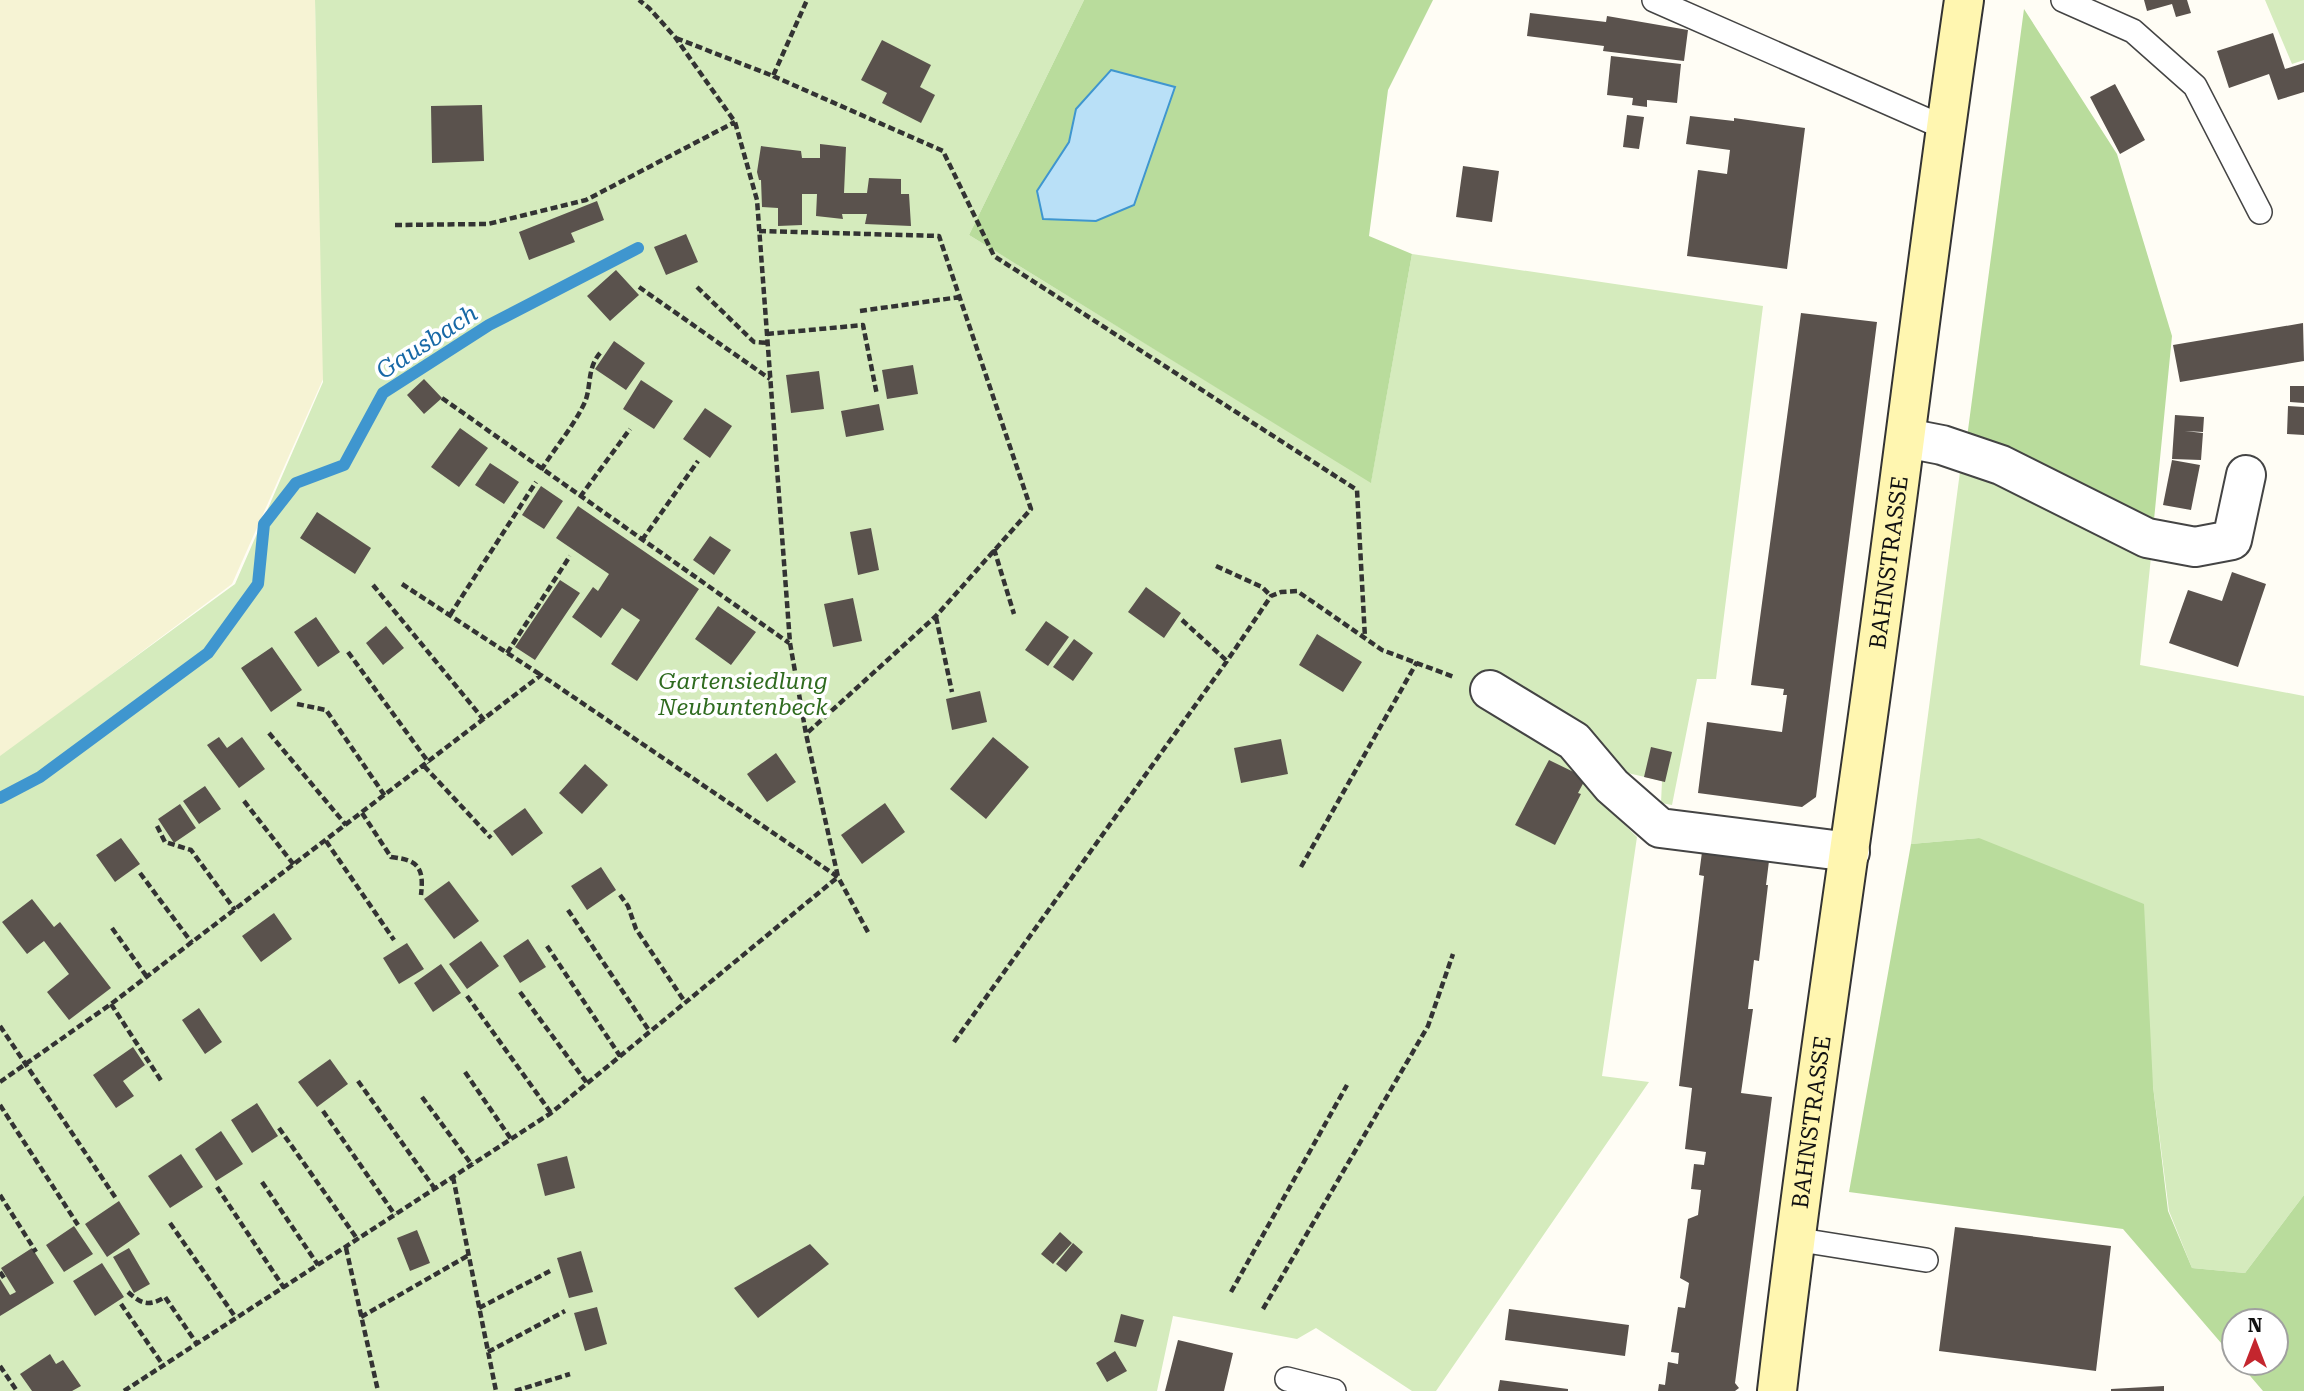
<svg xmlns="http://www.w3.org/2000/svg" width="2304" height="1391" font-family="'Roboto Serif',serif">
<style>
.farmland{fill:#f6f3d4}
.green{fill:#d5ebbd}
.forest{fill:#b9dc9c}
.water{fill:#b9e0f7;stroke:#3f96cf;stroke-width:2}
.lines{fill:none;stroke-linecap:round;stroke-linejoin:round}
.stream{stroke:#3f96cf;stroke-width:12}
.building{fill:#5a524d}
.service-casing{stroke:#444;stroke-width:26}
.minor-casing{stroke:#444;stroke-width:42}
.secondary-casing{stroke:#333;stroke-width:42}
.path{stroke:#333;stroke-width:4.5;stroke-dasharray:7 3.5;stroke-linecap:butt}
.service{stroke:#fff;stroke-width:23}
.minor{stroke:#fff;stroke-width:38}
.secondary{stroke:#fff6b0;stroke-width:38}
.labels{text-anchor:middle;stroke-width:7;stroke-linejoin:round;paint-order:stroke}
.street-label{font-size:23px;fill:#111;stroke:#fff}
.park-label{font-size:23px;font-style:italic;fill:#2f6b1f;stroke:#fff}
.water-label{font-size:24px;font-style:italic;fill:#1768a6;stroke:#fff}
</style>
<rect width="100%" height="100%" fill="#fffdf5"/>
<path class="farmland" d="M0,0H315L324,377L232,584L0,758Z"/>
<path class="green" d="M315,0H1084L969,235L1371,482L1412,254L1763,306L1716,679H1697L1672,805L1661,803L1662,781L1602,767L1587,776L1595,796L1637,837L1602,1076L1649,1082L1436,1391H1412L1316,1328L1297,1339L1173,1316L1157,1391H0V756L235,584L323,382Z
M2265,0H2304V60L2292,64Z
M1961,464L2152,547L2140,665L2304,696V1195L2245,1273L2192,1268L2169,1211L2153,1086L1979,838L1911,844Z"/>
<path class="forest" d="M1084,0H1433L1388,90L1369,236L1412,254L1371,483L969,235Z
M2024,9L2117,154L2172,336L2153,530L1966,445Z
M1979,838L2144,904L2153,1086L2168,1211L2192,1268L2245,1273L2304,1195V1391H2263L2239,1363H2276V1321H2234V1358L2123,1229L1849,1192L1911,844Z"/>
<path class="water" d="M1111,70L1175,87L1134,205L1096,221L1043,219L1037,191L1069,142L1076,109Z"/>
<g class="lines">
<path class="stream" d="M0,798L40,777L208,653L258,584L264,524L296,483L344,465L383,393L489,325L638,248"/>
</g>
<path class="building" d="M2144,0H2187L2191,13L2176,17L2172,4L2147,11Z
M1530,13L1606,22L1607,16L1688,30L1684,61L1603,51L1604,46L1527,36Z
M2273,33L2285,69L2304,63V92L2278,100L2269,74L2229,88L2217,51Z
M882,40L931,65L920,87L935,95L921,123L882,103L887,93L861,80Z
M1611,56L1681,64L1677,103L1647,100V107L1632,105L1633,98L1607,95Z
M2115,84L2145,140L2120,154L2090,97Z
M482,105L484,161L432,163L431,106Z
M1627,115L1644,117L1639,149L1623,147Z
M1690,116L1734,121V118L1805,128L1787,269L1687,256L1698,170L1727,174L1730,150L1686,144Z
M820,144L846,147L844,193H867L869,178L901,179V194H909L911,226L865,224L867,214H842L843,219L816,216L817,194H802V225L778,226V208L762,207L761,180H759L757,172L761,146L801,151L802,158H820Z
M1463,166L1499,171L1492,222L1456,217Z
M597,201L604,220L571,233L575,242L529,260L519,232Z
M686,234L698,262L666,275L654,247Z
M616,270L639,295L610,321L587,296Z
M1801,313L1877,322L1816,797L1802,807L1698,793L1707,722L1782,732L1787,695H1783L1784,689L1751,685Z
M2303,323L2304,361L2180,382L2173,345Z
M614,341L645,363L626,390L595,369Z
M913,365L918,394L887,399L882,370Z
M819,371L824,409L791,413L786,375Z
M424,379L442,398L424,414L407,395Z
M641,380L673,401L654,429L623,409Z
M2290,386H2304V403L2290,402Z
M879,404L884,430L846,437L841,411Z
M2288,406L2304,407V435L2287,434Z
M705,408L732,426L710,458L683,439Z
M2175,415L2204,417L2203,432L2185,431L2203,433L2201,460L2172,459Z
M460,428L488,448L459,487L431,467Z
M2172,460L2200,465L2191,510L2163,505Z
M490,463L519,482L504,504L475,485Z
M541,486L563,501L544,529L522,515Z
M578,506L699,589L637,681L611,664L640,620L622,608L601,638L572,617L593,587L598,591L609,574L556,538Z
M317,512L371,548L355,574L300,538Z
M871,528L879,570L858,575L850,532Z
M710,536L731,550L714,575L693,560Z
M2232,572L2266,584L2238,667L2169,643L2188,590L2222,601Z
M560,580L580,593L535,660L515,647Z
M1146,587L1181,613L1164,638L1128,612Z
M853,598L862,641L833,647L824,604Z
M718,606L756,632L731,665L695,639Z
M316,617L340,652L318,667L294,632Z
M1046,621L1069,637L1048,666L1025,650Z
M386,626L404,648L383,665L366,643Z
M1317,634L1362,662L1343,692L1299,665Z
M1074,639L1093,653L1073,681L1053,667Z
M272,647L302,690L271,712L241,668Z
M980,691L987,722L952,730L946,699Z
M219,737L227,748L242,737L265,769L239,788L207,745Z
M993,737L1029,767L986,819L950,789Z
M1281,739L1288,774L1241,783L1234,748Z
M1651,747L1672,752L1665,782L1644,777Z
M776,753L796,782L767,802L747,774Z
M1549,760L1586,778L1578,793L1581,794L1555,845L1515,825Z
M585,764L608,785L582,814L559,793Z
M205,786L221,809L199,824L183,801Z
M885,803L905,832L862,864L841,835Z
M180,804L196,828L174,843L158,819Z
M525,808L543,833L512,856L493,831Z
M121,838L140,864L115,882L96,855Z
M1702,852L1769,861L1766,885H1768L1759,961L1754,960L1748,1009H1753L1741,1093L1772,1097L1735,1383L1739,1388L1735,1391H1658L1659,1384L1665,1385L1668,1362L1678,1364L1679,1353L1671,1352L1678,1307L1685,1308L1689,1283L1680,1278L1688,1219L1698,1215L1701,1190L1691,1189L1694,1164L1704,1165L1706,1152L1685,1149L1692,1088L1679,1086L1704,876L1699,875Z
M601,867L616,890L587,910L571,886Z
M449,881L479,921L454,939L424,899Z
M32,899L54,927L60,922L111,988L69,1020L47,992L69,974L44,941L27,954L2,922Z
M274,913L292,939L261,962L242,936Z
M528,939L546,967L520,983L503,956Z
M481,941L499,966L467,989L449,964Z
M407,943L424,969L399,984L383,958Z
M441,964L461,993L433,1012L414,983Z
M199,1008L222,1042L205,1054L182,1020Z
M133,1047L145,1065L123,1081L134,1096L116,1108L93,1075Z
M330,1059L348,1084L317,1107L298,1082Z
M257,1103L278,1136L252,1153L231,1120Z
M221,1131L243,1164L216,1181L195,1149Z
M181,1154L203,1187L170,1208L148,1176Z
M567,1156L575,1188L545,1196L537,1164Z
M119,1201L140,1234L107,1257L85,1224Z
M74,1226L93,1254L64,1272L46,1245Z
M1955,1227L2111,1246L2096,1371L1939,1351Z
M417,1230L430,1263L410,1271L397,1238Z
M1060,1232L1072,1243L1053,1264L1041,1254Z
M1073,1243L1083,1252L1066,1272L1056,1264Z
M810,1244L829,1264L758,1318L734,1288Z
M32,1248L54,1283L0,1316V1279L10,1295L16,1292L1,1268Z
M129,1248L150,1284L134,1293L113,1257Z
M581,1251L593,1292L569,1298L557,1258Z
M102,1263L124,1297L95,1316L73,1281Z
M597,1307L607,1344L585,1351L574,1313Z
M1509,1309L1629,1325L1625,1356L1505,1340Z
M1121,1314L1144,1320L1136,1347L1114,1342Z
M1178,1340L1233,1353L1224,1391H1165Z
M1115,1351L1127,1371L1107,1382L1096,1363Z
M50,1354L56,1364L63,1360L81,1386L72,1391H32L20,1374Z
M1500,1380L1568,1389V1391H1498Z
M2164,1386V1391H2111V1389Z"/>
<g class="lines">
<g class="service-casing">
<path id="service" d="M1654,0L1945,128
M2063,0L2133,31L2195,86L2260,212
M1794,1239L1926,1260
M1287,1379L1334,1391"/>
</g>
<g class="minor-casing">
<path id="minor" d="M1906,438L1942,445L2001,465L2147,538L2195,547L2232,540L2246,475
M1490,690L1574,741L1612,786L1660,828L1850,852"/>
</g>
<g class="secondary-casing">
<g id="secondary">
<path id="s1" d="M1777,1391C1805,1146 1843,902 1876,657C1906,438 1932,219 1964,0"/>
</g>
</g>
<path class="path" d="M676,38L773,76L807,0
M773,76L943,151L994,256L1357,490L1365,638
M395,225L488,224L586,200L735,122
M759,231L939,236L1031,509L936,616L806,734
M639,287L770,379
M697,287L754,342L768,343
M860,311L960,297
M767,334L863,325L877,395
M442,398L789,643
M541,470C555,448 573,427 584,404C592,388 586,368 601,352
M580,497L630,429
M642,540L698,461
M994,549L1014,614
M1216,566L1262,587L1271,596
M402,584L541,675
M373,585L484,720
M450,615L536,482
M936,617L952,692
M1182,620L1227,661
M348,652L429,763
M507,653L570,556
M297,704L326,710L385,796
M269,733L346,825
M424,766L491,838
M244,801L294,865
M362,813L391,857C419,860 424,868 421,895
M157,826L165,842L191,850L235,910
M326,841L394,940
M1301,867L1417,662
M140,873L192,943
M620,895L628,906L636,929L685,1002
M568,910L650,1032
M112,928L147,977
M547,946L620,1056
M520,992L587,1083
M467,996L551,1113
M111,1004L162,1082
M0,1026L117,1200
M954,1042L1227,661L1271,596L1281,592L1297,591L1382,650L1454,677
M465,1072L511,1139
M358,1081L435,1189
M0,1082L111,1004L541,675L838,877L869,934
M422,1097L472,1165
M0,1105L78,1225
M323,1111L395,1215
M279,1128L358,1240
M453,1177L496,1391
M262,1182L318,1265
M217,1187L284,1288
M0,1195L36,1252
M170,1223L236,1318
M346,1248L378,1391
M0,1272L4,1278
M128,1292C141,1304 149,1307 165,1297L197,1344
M1231,1292L1347,1085
M121,1304L163,1365
M479,1308L550,1271
M1263,1309L1428,1026L1453,954
M361,1317L469,1255
M488,1352L565,1311
M0,1366L17,1391
M124,1391L551,1113L838,877L806,734L790,643L757,200L735,122L675,37L649,8L639,0
M515,1391L570,1374"/>
<use href="#service" class="service"/>
<use href="#minor" class="minor"/>
<use href="#secondary" class="secondary"/>
</g>
<g class="labels">
<g class="street-label">
<text dy="8" stroke="none"><textPath href="#s1" startOffset="836">BAHNSTRASSE</textPath></text>
<text dy="8" stroke="none"><textPath href="#s1" startOffset="271">BAHNSTRASSE</textPath></text>
</g>
<g class="park-label">
<text x="743" y="689">Gartensiedlung<tspan x="743" dy="26">Neubuntenbeck</tspan></text>
</g>
<g class="water-label">
<text transform="translate(427 342) rotate(-33)" y="8">Gausbach</text>
</g>
</g>
<g transform="translate(2255 1342)"><circle r="33" fill="#ffffff" stroke="#a0a0a0" stroke-width="2"/>
<path d="M0-5L12 26L0 18L-12 26Z" fill="#c4262e"/>
<text y="-10" font-size="19" font-weight="bold" text-anchor="middle" fill="#111111">N</text>
</g>
</svg>
